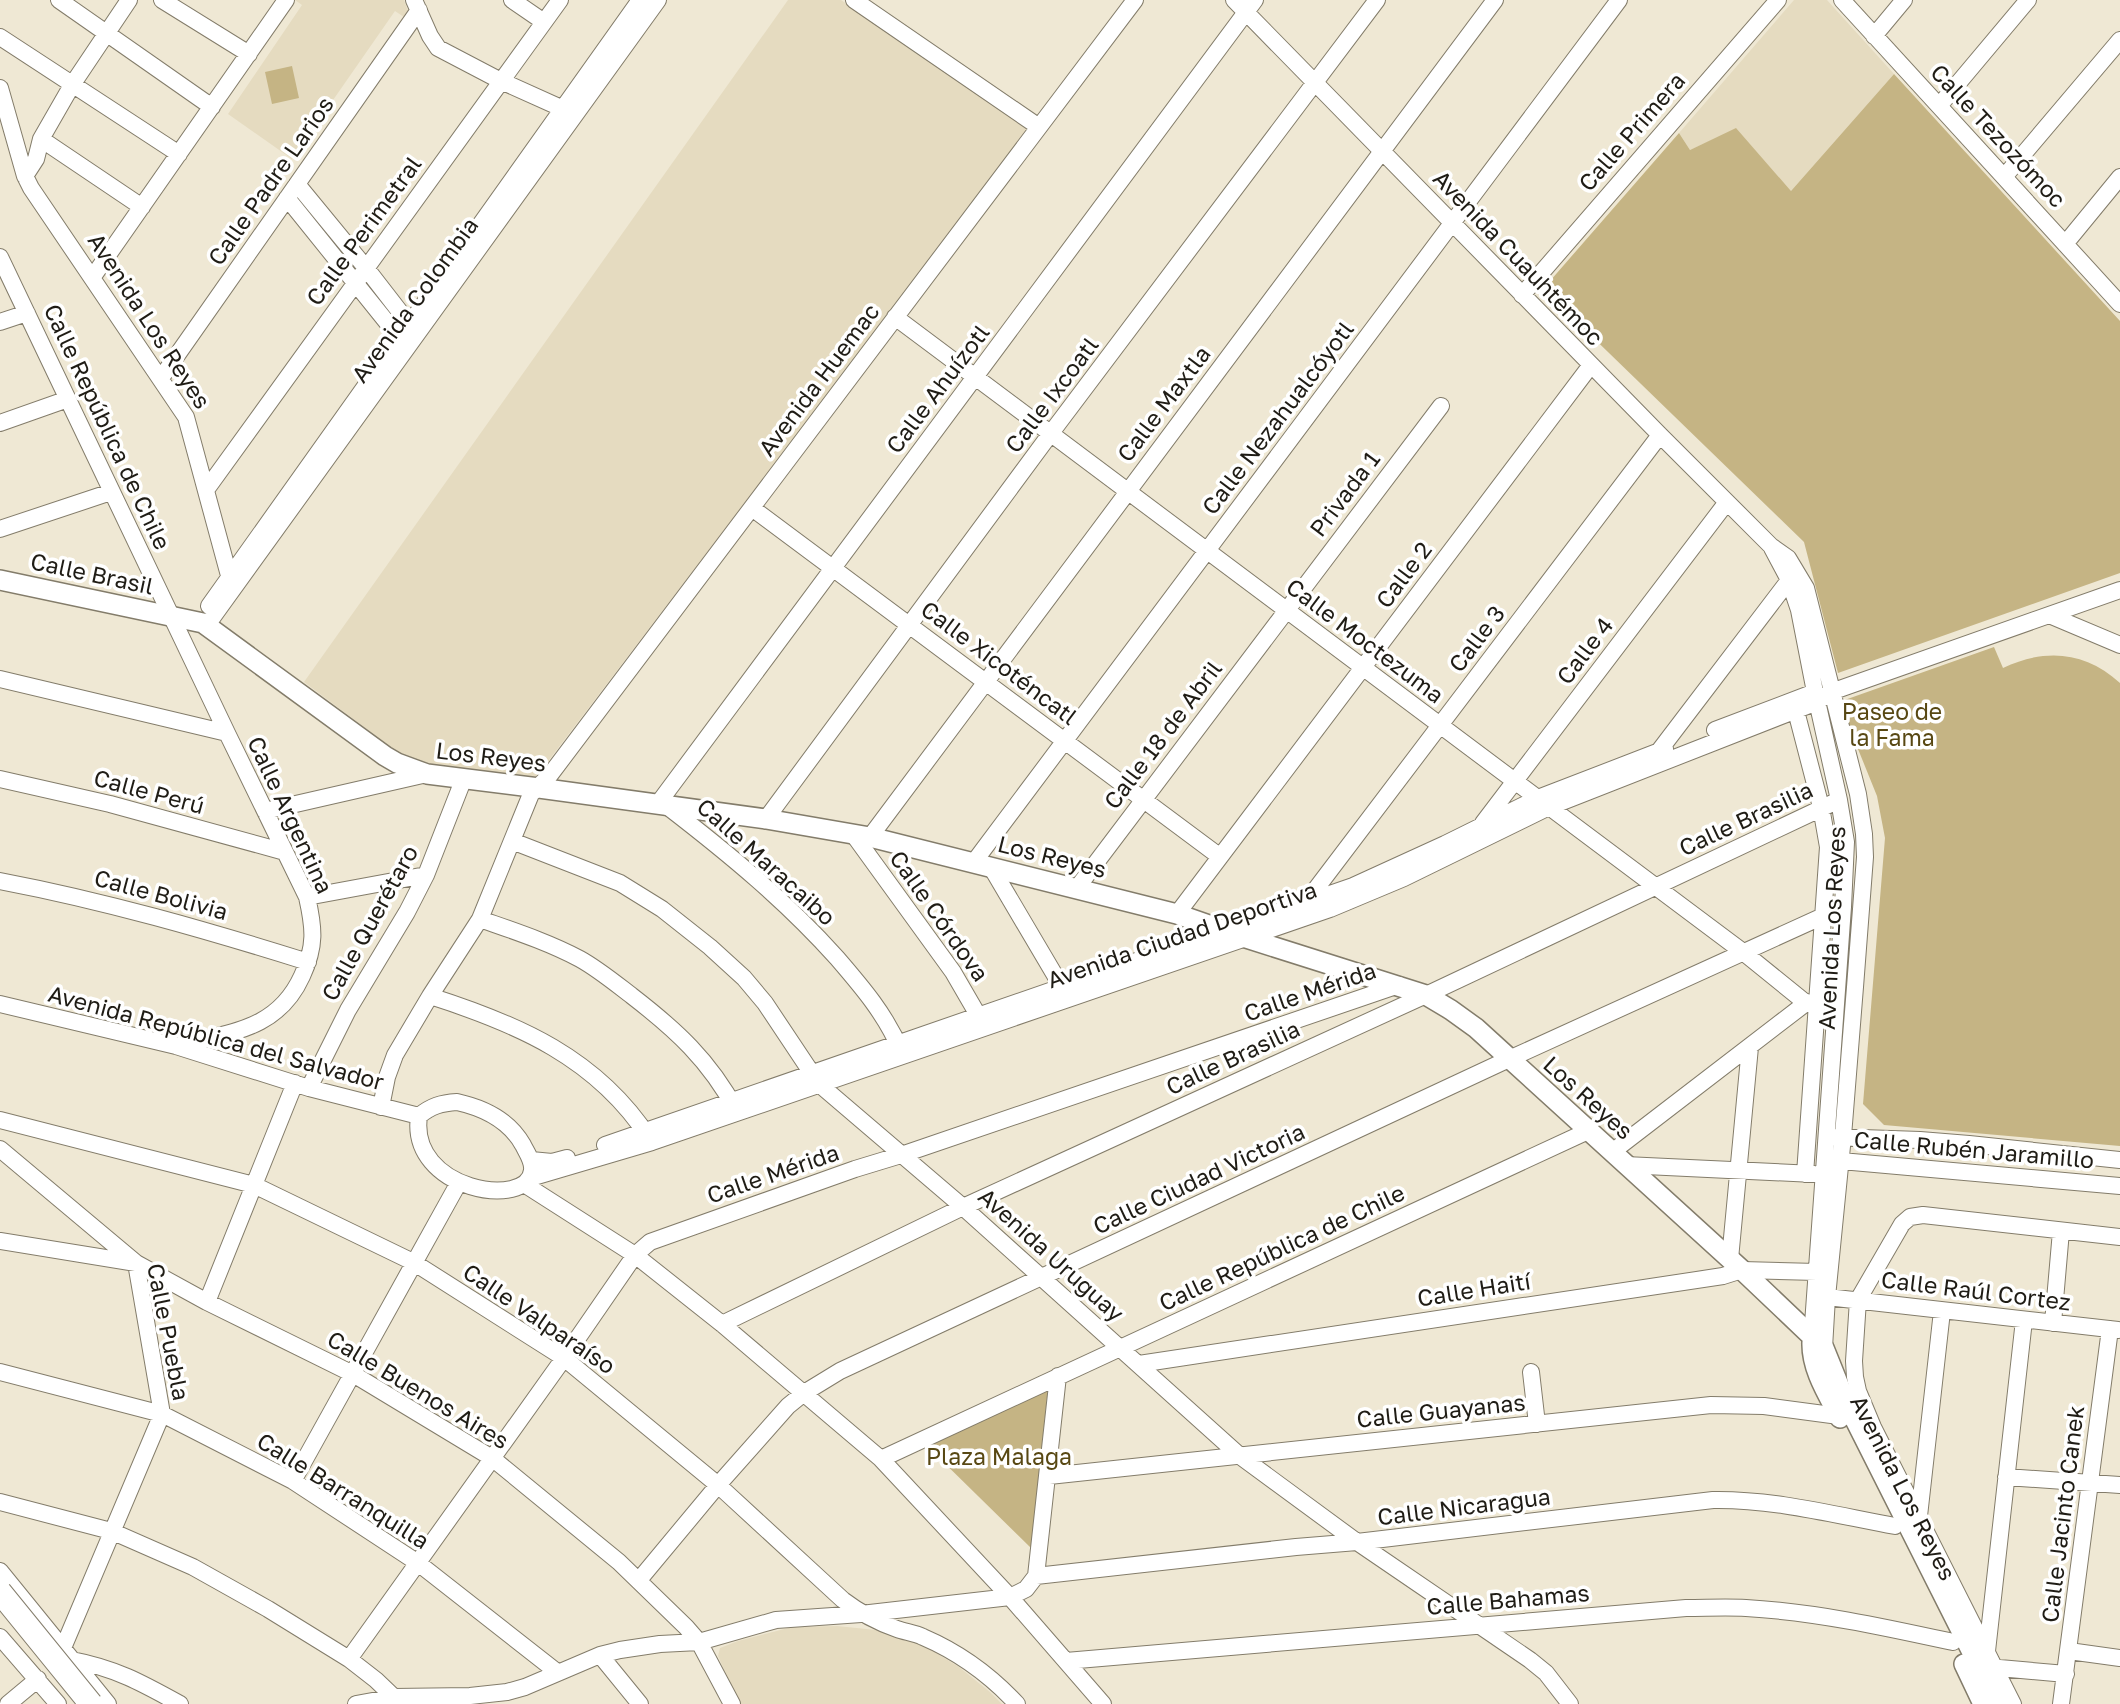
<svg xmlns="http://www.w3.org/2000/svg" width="2120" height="1704" font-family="'Golos Text',sans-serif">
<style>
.built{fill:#e5dbc0}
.park{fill:#c5b484}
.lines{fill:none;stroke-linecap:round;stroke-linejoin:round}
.minor-casing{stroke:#837c6a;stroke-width:18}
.major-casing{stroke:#837c6a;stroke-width:22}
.minor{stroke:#fff;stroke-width:16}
.major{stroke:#fff;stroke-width:19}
.highway-bridge-casing{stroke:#837c6a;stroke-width:25;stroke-linecap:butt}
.highway-bridge{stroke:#fff;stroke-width:23}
.labels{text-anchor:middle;stroke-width:7;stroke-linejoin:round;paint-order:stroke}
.street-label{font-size:23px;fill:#1f1c15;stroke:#fff}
.park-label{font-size:23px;fill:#584813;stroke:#fff}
</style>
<rect width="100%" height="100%" fill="#efe8d4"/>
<path class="built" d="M295,0H404L408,11L404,17L395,11L292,159L228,114L302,5Z
M788,0H841L1029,129L536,777L452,768L408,760L304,682Z
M1794,0H1827L1894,74L1791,191L1736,129L1690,150L1679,133Z
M837,1626L886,1631L920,1643L959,1667L990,1692L1002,1704H739L718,1656L720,1648L738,1641L792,1627Z"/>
<path class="park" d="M292,66L299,98L272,104L265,72Z
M1894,74L2120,321V573L1838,673L1804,542L1543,289L1679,133L1690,150L1736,128L1791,191Z
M1994,647L2003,668C2045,648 2085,651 2120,683V1146L1884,1125L1863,1104L1885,838L1877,796L1839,702Z
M1048,1388L1031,1548L925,1444Z"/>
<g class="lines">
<g class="minor-casing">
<path id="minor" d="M59,0L212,107
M162,0L249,54
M414,0L430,36L438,48L501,81L570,112
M512,0L544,22
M854,0L1039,127
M1234,0L1660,435L1771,546L1788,558L1806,588L1858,794L1864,834L1865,857L1855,987L1843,1136L1827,1297L1824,1348
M1842,0L2120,304
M1874,36L1904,0
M0,37L179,154
M0,88L25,176L31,188L186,417L231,583
M1939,106L2028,0
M41,139L142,207
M25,176L36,159L41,139L72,85L129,0
M2004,177L2120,40
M297,184L366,268L414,330
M287,198L406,346
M2065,244L2120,177
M0,257L227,733L307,897C314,928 316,946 302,976C277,1031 229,1032 176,1046
M92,278L286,0
M1522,295L1778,0
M895,317L1743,952L1806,1003
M0,322L27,313
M161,378L419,10
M0,423L68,399
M206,490L560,0
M752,508L1219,856
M0,529L111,492
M1772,548L1789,580L1799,610L1815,692L1839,800L1846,842L1843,907L1812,1338
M209,606L640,0
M2049,615L2120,645
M207,625L658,0
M0,679L227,733
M1796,711L1821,807L1828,847L1805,1174
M1715,730L1815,692
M1659,751L1793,575
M0,779L110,804L285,852
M657,805L1255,0
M668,807C729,854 786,901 837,958C862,987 886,1015 901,1051
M265,811L427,774
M766,819L1051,433L1377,0
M1483,823L1727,502
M853,834L953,972L982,1022
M870,837L1495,0
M512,841L620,883L662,909L710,947L744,978L765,1003L819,1084L963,1207L1240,1456L1357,1542L1530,1660L1546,1673L1570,1704
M974,862L1619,0
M991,867L1066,994
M0,881C105,901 206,930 308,962
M1077,888L1441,406
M307,897L426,875
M1306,902L1660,435
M1177,914L1591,365
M480,919C514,931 548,942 580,959C598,969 615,983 632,996C676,1030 709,1060 736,1110
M430,996C518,1024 597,1058 649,1138
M0,1004L176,1046L309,1088L419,1116
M309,1088L348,1010L407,912L426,875L464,778
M457,1102C484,1108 509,1120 523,1145C527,1153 533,1161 532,1170C529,1210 408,1191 419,1116C431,1106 441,1103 457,1102Z
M381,1107L387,1077L395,1055L430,996L480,919L531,794L550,775L1135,0
M0,1120L254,1185L413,1262L564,1358L718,1485L843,1600C860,1613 877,1622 897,1629C905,1632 915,1633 923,1637C958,1652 991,1676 1017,1704
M1833,1137L1920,1140L1969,1144L2120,1160
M605,1145L1353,886L1445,844L1538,798L1665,749
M0,1149L136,1263L162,1414L63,1648
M1612,1152L1806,1003L1814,1002
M531,1160L552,1162L567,1158
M1830,1160L2120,1186
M1625,1165L1814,1174
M530,1178L652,1142L1330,909L1404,878L1549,807L1817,702L1831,692L2120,590
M524,1184L635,1255L722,1324L881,1459L1010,1597L1103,1704
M0,1241L136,1263L207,1302L353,1374L492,1458L619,1562L686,1627L699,1642L732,1704
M1730,1259L1750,1047
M1827,1297L2118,1330
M207,1302L295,1083
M2053,1323L2061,1231
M722,1324L963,1207L1426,995L1839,800
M1139,1364L1723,1276L1742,1270L1817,1272
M0,1372L162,1414L293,1481L418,1563L557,1672
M1531,1372L1537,1424
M881,1459L1588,1131
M1049,1476L1711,1405L1764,1406L1839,1416
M2006,1477L2120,1485
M293,1481L458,1184
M0,1502L111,1531L193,1567L268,1609L349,1659L376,1680L399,1702
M1919,1516L1942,1311
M0,1571L108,1704
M1036,1576L1296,1547L1357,1542L1713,1500C1774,1499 1835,1515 1895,1526
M639,1580L718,1485L788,1406L804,1393L840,1371L1509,1059L1843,907
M0,1637L58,1704
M1987,1651L2024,1320
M2069,1651L2120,1658
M600,1655L640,1704
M349,1659L564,1358L635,1255L650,1242L855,1169L901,1155L1399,985
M72,1660C115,1668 142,1683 180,1704
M1066,1661L1686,1608C1706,1608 1726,1607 1746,1608C1816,1612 1884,1627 1953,1642
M1988,1667L2066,1674
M8,1704L38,1679
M356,1704L394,1697L470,1696L507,1692L525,1687L600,1655L620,1650L660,1644L699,1642L776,1620L861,1614L1010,1597L1026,1589L1036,1576L1058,1376
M2013,1704L1873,1427L1858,1391L1855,1377L1854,1361L1858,1300L1902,1224L1910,1217L1923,1215L2120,1237
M2061,1704L2110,1329"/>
</g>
<g class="major-casing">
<path id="major" d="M0,580L203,623L385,756L397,763L427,774L539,788L766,819L870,837L1177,914L1246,938L1426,995L1451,1010L1476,1028L1742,1270L1824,1348L1845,1400L1998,1704
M1812,1342C1811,1369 1828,1395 1840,1418
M1964,1664L1983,1704"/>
</g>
<use href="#minor" class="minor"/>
<use href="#major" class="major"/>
<g class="highway-bridge-casing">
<path id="highway-bridge" d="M0,1592L91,1704"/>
</g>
<use href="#highway-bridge" class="highway-bridge"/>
</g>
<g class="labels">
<g class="street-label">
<text transform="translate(1632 132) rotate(-49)" y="8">Calle Primera</text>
<text transform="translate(1998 136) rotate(47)" y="8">Calle Tezozómoc</text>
<text transform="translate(271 181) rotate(-55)" y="8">Calle Padre Larios</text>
<text transform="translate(364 231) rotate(-54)" y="8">Calle Perimetral</text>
<text transform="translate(1518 258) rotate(46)" y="8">Avenida Cuauhtémoc</text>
<text transform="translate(415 300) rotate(-54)" y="8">Avenida Colombia</text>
<text transform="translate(149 321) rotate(57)" y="8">Avenida Los Reyes</text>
<text transform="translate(819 380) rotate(-53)" y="8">Avenida Huemac</text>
<text transform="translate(938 389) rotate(-53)" y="8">Calle Ahuízotl</text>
<text transform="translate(1052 395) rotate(-53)" y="8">Calle Ixcoatl</text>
<text transform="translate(1164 404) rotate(-53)" y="8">Calle Maxtla</text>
<text transform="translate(1278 418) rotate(-53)" y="8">Calle Nezahualcóyotl</text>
<text transform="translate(107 427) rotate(65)" y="8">Calle República de Chile</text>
<text transform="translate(1345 494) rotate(-53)" y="8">Privada 1</text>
<text transform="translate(92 574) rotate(12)" y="8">Calle Brasil</text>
<text transform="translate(1404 575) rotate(-53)" y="8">Calle 2</text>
<text transform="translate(1477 639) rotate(-53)" y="8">Calle 3</text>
<text transform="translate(1365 641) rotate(37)" y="8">Calle Moctezuma</text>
<text transform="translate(1585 651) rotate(-53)" y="8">Calle 4</text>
<text transform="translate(999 663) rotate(37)" y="8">Calle Xicoténcatl</text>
<text transform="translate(1163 735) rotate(-53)" y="8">Calle 18 de Abril</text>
<text transform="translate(491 757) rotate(7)" y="8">Los Reyes</text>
<text transform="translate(149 792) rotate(15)" y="8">Calle Perú</text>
<text transform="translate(290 815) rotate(65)" y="8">Calle Argentina</text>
<text transform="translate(1746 819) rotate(-25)" y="8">Calle Brasilia</text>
<text transform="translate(1052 857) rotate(14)" y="8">Los Reyes</text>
<text transform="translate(766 862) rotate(42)" y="8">Calle Maracaibo</text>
<text transform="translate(161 895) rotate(15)" y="8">Calle Bolivia</text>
<text transform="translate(939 916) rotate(55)" y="8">Calle Córdova</text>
<text transform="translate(370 923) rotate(-61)" y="8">Calle Querétaro</text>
<text transform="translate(1832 928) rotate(-87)" y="8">Avenida Los Reyes</text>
<text transform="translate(1182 935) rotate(-19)" y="8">Avenida Ciudad Deportiva</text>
<text transform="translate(1310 992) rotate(-19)" y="8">Calle Mérida</text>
<text transform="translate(216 1038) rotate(15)" y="8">Avenida República del Salvador</text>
<text transform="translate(1233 1058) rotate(-25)" y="8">Calle Brasilia</text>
<text transform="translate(1588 1098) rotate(42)" y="8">Los Reyes</text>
<text transform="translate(1974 1150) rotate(5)" y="8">Calle Rubén Jaramillo</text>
<text transform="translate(773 1174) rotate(-19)" y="8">Calle Mérida</text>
<text transform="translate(1199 1179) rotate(-25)" y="8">Calle Ciudad Victoria</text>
<text transform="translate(1282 1248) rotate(-25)" y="8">Calle República de Chile</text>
<text transform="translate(1051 1255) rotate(42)" y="8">Avenida Uruguay</text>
<text transform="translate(1474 1290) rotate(-9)" y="8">Calle Haití</text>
<text transform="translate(1976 1291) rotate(7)" y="8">Calle Raúl Cortez</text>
<text transform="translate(539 1319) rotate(34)" y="8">Calle Valparaíso</text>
<text transform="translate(168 1332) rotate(79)" y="8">Calle Puebla</text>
<text transform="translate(418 1390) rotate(31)" y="8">Calle Buenos Aires</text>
<text transform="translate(1441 1411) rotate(-6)" y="8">Calle Guayanas</text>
<text transform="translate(1903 1488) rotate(63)" y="8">Avenida Los Reyes</text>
<text transform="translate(343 1491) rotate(32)" y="8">Calle Barranquilla</text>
<text transform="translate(1464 1507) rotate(-7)" y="8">Calle Nicaragua</text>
<text transform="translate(2063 1514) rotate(-83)" y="8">Calle Jacinto Canek</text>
<text transform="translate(1508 1600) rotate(-5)" y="8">Calle Bahamas</text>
</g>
<g class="park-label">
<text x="1892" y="720">Paseo de<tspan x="1892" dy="26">la Fama</tspan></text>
<text x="999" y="1465">Plaza Malaga</text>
</g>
</g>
</svg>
